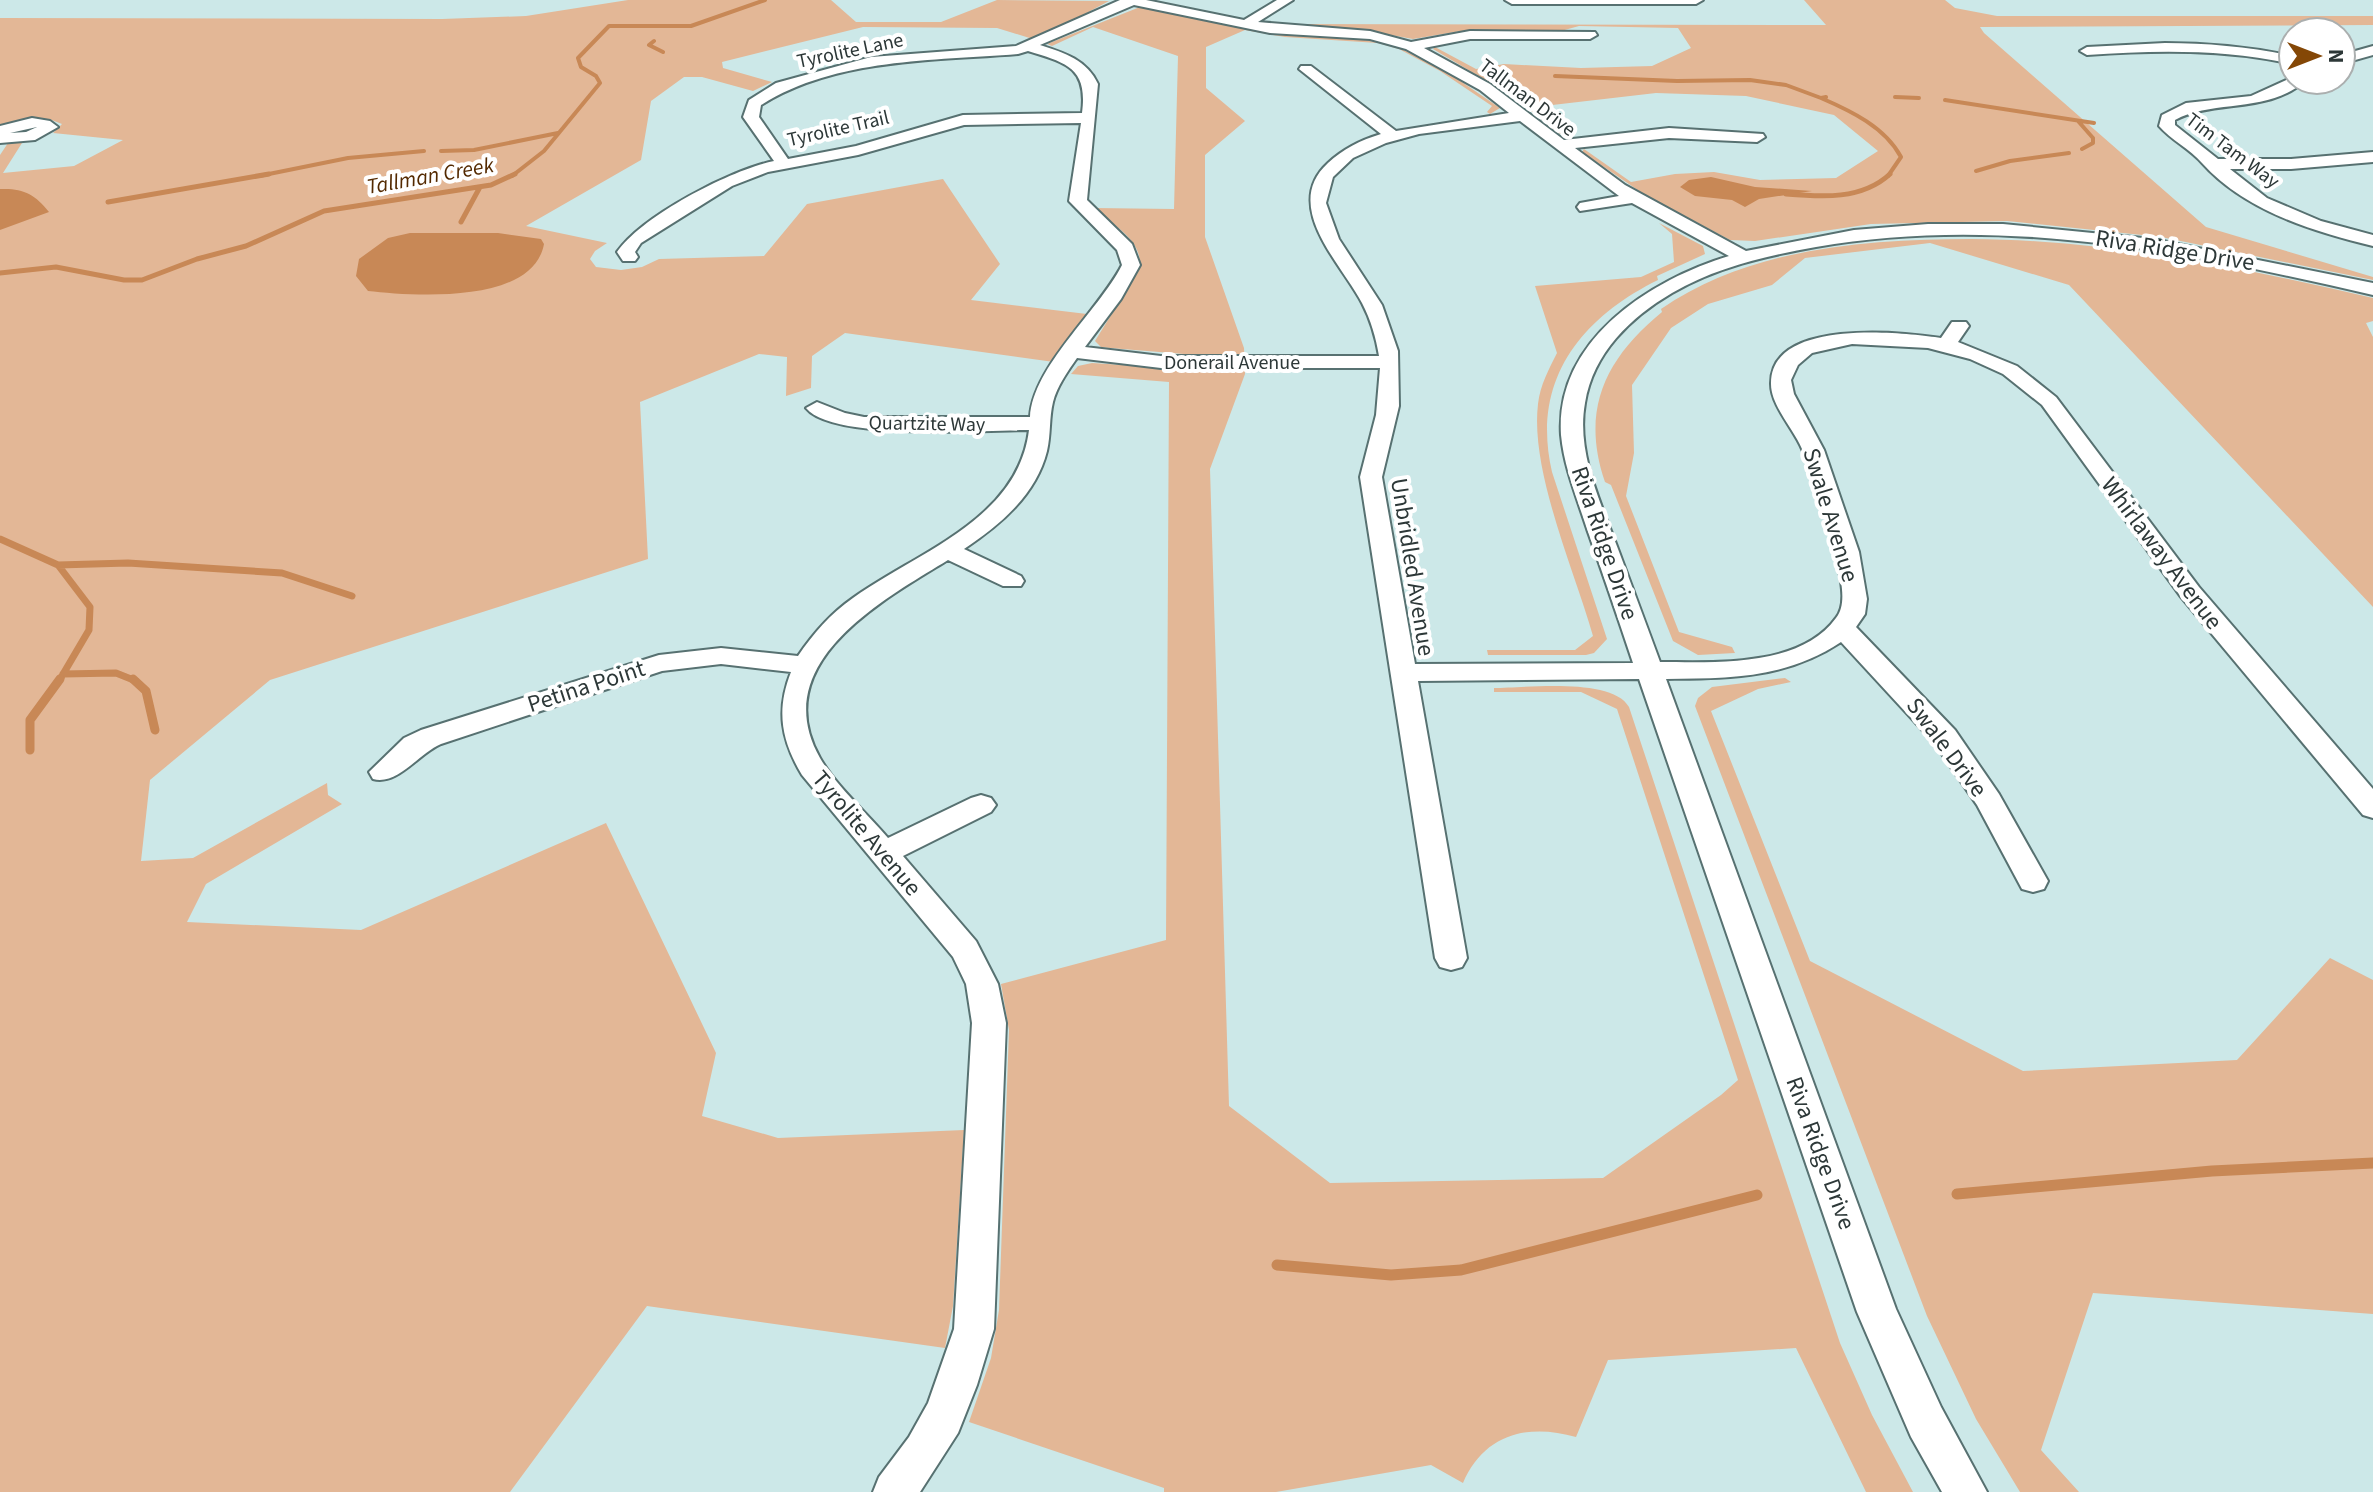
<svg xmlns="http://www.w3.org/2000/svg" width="2373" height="1492" font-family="'Source Sans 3',sans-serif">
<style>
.green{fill:#e3b796}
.water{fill:#c88856}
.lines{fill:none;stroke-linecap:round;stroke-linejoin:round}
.stream-far4{stroke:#c88856;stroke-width:4}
.stream-far3{stroke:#c88856;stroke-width:5}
.stream-far2{stroke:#c88856;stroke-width:7}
.stream-far1{stroke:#c88856;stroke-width:9}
.stream{stroke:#c88856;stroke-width:11}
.minor-casing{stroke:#577171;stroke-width:4}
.minor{fill:#fff;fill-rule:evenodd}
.labels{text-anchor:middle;stroke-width:8;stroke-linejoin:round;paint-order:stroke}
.far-street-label{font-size:20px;fill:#2d3838;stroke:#fff}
.far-water-label{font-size:22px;font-style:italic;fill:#532900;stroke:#fff}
.street-label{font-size:24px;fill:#2d3838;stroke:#fff}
</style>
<rect width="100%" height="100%" fill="#cce8e8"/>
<path class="green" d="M628,0H831L856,22H941L997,0L1109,1L1036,40L997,28L863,27L722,62L723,68L772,82L753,91L702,77H684L651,101L641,160L526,226L607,243L595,251L590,259L596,267L621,270L642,267L659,259L764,256L807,204L943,179L1000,264L971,300L1087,314L1054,362L845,333L812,356L811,388L786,396L787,357L759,354L640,402L648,559L270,680L150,780L141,861L193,858L327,783L328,795L342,804L206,884L187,922L361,930L606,823L716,1053L702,1116L778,1138L964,1130L953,1306L945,1348L647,1306L510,1492H0V155L8,143H22L3,173L74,166L123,140L53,133L62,124L49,119H33L0,126V18L442,19L526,16Z
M1804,0H1945L1955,8L1997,16H2373V25L1980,27L1984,33L2206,227L2373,277V280L2161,237L2007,221L1871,224L1755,241L1730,240L1645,195L1582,152L1584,149L1631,182L1675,174L1714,172L1760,180L1836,178L1878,151L1834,115L1746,96L1656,93L1535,107L1569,136L1558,133L1514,97L1433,49L1435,47L1476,69L1504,64L1581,68L1652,66L1691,48L1678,28L1579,26L1561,31H1461L1413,39L1363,30L1272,24L1826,25Z
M1140,7L1263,32L1354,38L1396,46L1453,76L1500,108L1490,114L1487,112L1492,106L1440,71L1399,49L1378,43L1285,37L1245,30L1206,47V88L1245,121L1205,155V237L1244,348L1245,374L1210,469L1229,1106L1330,1183L1603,1178L1721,1095L1738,1080L1617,709L1581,692H1494V688C1526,688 1612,677 1629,707L1840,1343L1872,1415L1913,1492H1866L1796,1348L1608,1360L1576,1437C1528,1423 1484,1434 1463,1483L1431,1465L1276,1492H1164V1488L969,1422L991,1358L999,1310L1009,1030L1001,984L1166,940L1169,382L1071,374L1078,366L1092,363L1184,369V354L1110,348L1101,347L1095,341L1137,273C1150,244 1112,225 1094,208L1174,209L1178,56L1093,27L1052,46L1047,44Z
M1659,223L1703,246L1705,254L1657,276L1658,280C1579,319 1531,382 1552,472L1607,639L1594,653L1586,655H1488L1487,650H1575L1593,636C1574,569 1530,471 1538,404C1540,385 1549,369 1557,353L1535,286L1641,277L1674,262L1672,234Z
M1971,239C2108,240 2240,267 2373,298V321L2366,323L2373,337V607L2069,285L1930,243L1805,258L1772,285L1708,304L1671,328L1632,385L1634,453L1626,496L1679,632L1732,647L1735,653L1698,655L1673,641L1611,485L1605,482C1580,409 1606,358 1662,312L1661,309C1750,248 1866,239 1971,239Z
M1785,678L1791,682L1758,689L1711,711L1810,961L2023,1071L2237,1060L2330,958L2373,980V1314L2093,1293L2041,1450L2079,1492H2020L1976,1419L1927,1316L1695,706L1698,698L1712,687Z"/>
<path class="water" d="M1711,177L1755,187L1812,191L1759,199L1745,207L1732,200L1695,196L1680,187L1689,180Z
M0,189C23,188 35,194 49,212L0,230Z
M410,233H498L541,239L544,244C533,305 413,296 368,291L356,276L359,259L388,238Z"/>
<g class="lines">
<path class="stream-far4" d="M654,41L649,45L663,52
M1555,76L1677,81L1750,80L1786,85L1821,98
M1826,97L1821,98C1851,111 1885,127 1901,157L1888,176
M1895,97L1919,98
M1945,100L2094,123
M2078,121L2093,138V143L2082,149
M441,151L474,150L558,133
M1976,171L2010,161L2069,153
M259,176L348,158L424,151
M512,176L544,151L600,83L596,76L581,67L578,58L609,26H691L765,0"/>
<path class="stream-far3" d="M1786,194C1822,197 1862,200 1890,174
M108,202L269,174
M461,222L480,187
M0,273L56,267L124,280H142L197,259L246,246L324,211L491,185L515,174"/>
<path class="stream-far2" d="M0,539L58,565L90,607L89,630L59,681
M58,565L128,563L282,573L352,596
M63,674L116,673L136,681"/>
<path class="stream-far1" d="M133,679L146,691L155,730
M30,750V720L60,679"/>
<path class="stream" d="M1957,1194L2212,1171L2373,1163
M1277,1265L1391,1275L1461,1270L1757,1195"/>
<g class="minor-casing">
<path id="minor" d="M1120,0H1146L1244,20L1277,0H1293L1258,22L1370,31L1411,42L1470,31L1595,32L1597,35L1590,39H1470L1424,48L1490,84L1564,140L1669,128L1763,134L1765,137L1757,142L1669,138L1575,148L1625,185L1746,251L1854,230L1928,224H2003L2153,239L2373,283V295C2191,253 2003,214 1816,247C1766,256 1717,267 1672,293C1631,317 1593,353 1585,403C1576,453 1601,503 1618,549C1632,586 1646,624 1660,662C1713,662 1800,668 1836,618C1847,605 1841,581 1838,565C1830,526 1817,486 1802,449C1794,429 1771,406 1771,384C1770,318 1901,332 1941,338L1952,322H1966L1969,326L1958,342L2017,366L2056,397L2199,587L2373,789V818L2363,815L2181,597L2042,405L2003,374L1970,359L1928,348L1852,344L1812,353L1798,365L1791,380L1794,394L1824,450L1859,552L1867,599L1865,614L1856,627L1955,730L1999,794L2048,881L2044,889L2033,892L2022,889L1977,805L1935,744L1841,642C1785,679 1730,678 1666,679L1896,1309L1941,1407L1987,1492H1942L1911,1437L1857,1312L1639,679L1418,681L1467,958L1462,967L1451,970L1440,967L1435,958L1360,477L1376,415L1380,368H1161L1077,358C1068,371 1057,386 1053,402C1049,418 1051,434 1047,451C1036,495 1000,525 964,549L1021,576L1024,581L1021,586H1003L948,560C883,600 766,663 820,758C836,786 866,812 888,838L971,798L981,795L991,798L996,805L991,812L903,856L976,941L998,984L1006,1023L994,1329L977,1385L958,1433L920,1492H873L879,1477L909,1437L928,1403L954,1329L972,1023L966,984L953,957L802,775C781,740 776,710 791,672L721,664L662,671L441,744C418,754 397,786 373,779L369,772L404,738L421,730L659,655L721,648L798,656C813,634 830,614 853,598C917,552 1018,520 1029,430C984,430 832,441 806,408L817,402L845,413L864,417H1030C1033,366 1098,312 1122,265L1117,250L1069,201L1081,123L964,125L858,155L768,172L732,186L641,243L635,252L638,257L635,261H623L617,252C642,216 730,170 774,161L743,117L749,100L776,83L871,57L1016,46ZM1134,5L1270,33L1370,39L1406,49L1480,90L1509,113L1396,131L1311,66H1301L1299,69L1381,134C1361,140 1343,149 1328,163C1281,206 1341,263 1362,303C1371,320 1376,338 1379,356H1161L1085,347L1121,299L1140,265L1132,244L1087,200L1098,84C1087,60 1065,53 1040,45ZM1028,51C1067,63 1088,68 1082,113L963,115L856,146L788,159L759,117L761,105C836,58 932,61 1018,54ZM1520,121L1619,196L1580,203L1577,207L1580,211L1632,203L1729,256C1650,280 1555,340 1561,435C1564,467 1577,498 1587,529C1603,574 1618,618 1633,663L1415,664L1382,477L1399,406L1398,351L1382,305L1339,239L1326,203L1333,177L1353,158L1386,143L1419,134Z
M1505,0H1703L1696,4H1512Z
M2165,43C2208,43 2250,47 2293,56V64C2224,49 2157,50 2087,55L2080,51L2087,47Z
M2373,46V55L2341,64V55Z
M2293,77V80H2306C2270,114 2215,99 2175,120V125L2218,159H2291L2373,152V162L2291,169H2230L2267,198L2321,221L2373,235V246C2311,231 2244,210 2202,163C2190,149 2171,140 2159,126L2162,115L2186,103L2251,96Z
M32,118L50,121L58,127L35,140L0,143V126ZM37,127L26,132L10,133Z"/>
</g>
<use href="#minor" class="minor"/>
</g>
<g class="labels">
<g class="far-street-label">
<text transform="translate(850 50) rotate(-12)" y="7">Tyrolite Lane</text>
<text transform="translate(1528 97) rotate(37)" y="7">Tallman Drive</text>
<text transform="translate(838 128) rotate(-13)" y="7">Tyrolite Trail</text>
<text transform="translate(2233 150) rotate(37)" y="7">Tim Tam Way</text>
<text x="1232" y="369">Donerail Avenue</text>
<text transform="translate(927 423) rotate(1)" y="7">Quartzite Way</text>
</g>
<g class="far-water-label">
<text transform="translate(430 175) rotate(-10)" y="8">Tallman Creek</text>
</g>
<g class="street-label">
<text transform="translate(2175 250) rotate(9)" y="8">Riva Ridge Drive</text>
<text transform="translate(1831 515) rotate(73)" y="8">Swale Avenue</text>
<text transform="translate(1605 543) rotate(71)" y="8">Riva Ridge Drive</text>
<text transform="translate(2162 553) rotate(53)" y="8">Whirlaway Avenue</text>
<text transform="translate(1413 567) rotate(81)" y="8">Unbridled Avenue</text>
<text transform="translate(586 686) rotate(-18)" y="8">Petina Point</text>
<text transform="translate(1947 747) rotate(53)" y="8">Swale Drive</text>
<text transform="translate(867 833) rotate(50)" y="8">Tyrolite Avenue</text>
<text transform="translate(1821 1153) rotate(70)" y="8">Riva Ridge Drive</text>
</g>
</g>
<g transform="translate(2317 56) rotate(90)"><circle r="38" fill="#ffffff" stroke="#abafaf" stroke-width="2"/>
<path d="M0-6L14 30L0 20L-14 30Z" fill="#844706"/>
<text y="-12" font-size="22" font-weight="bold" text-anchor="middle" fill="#2d3838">N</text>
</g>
</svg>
